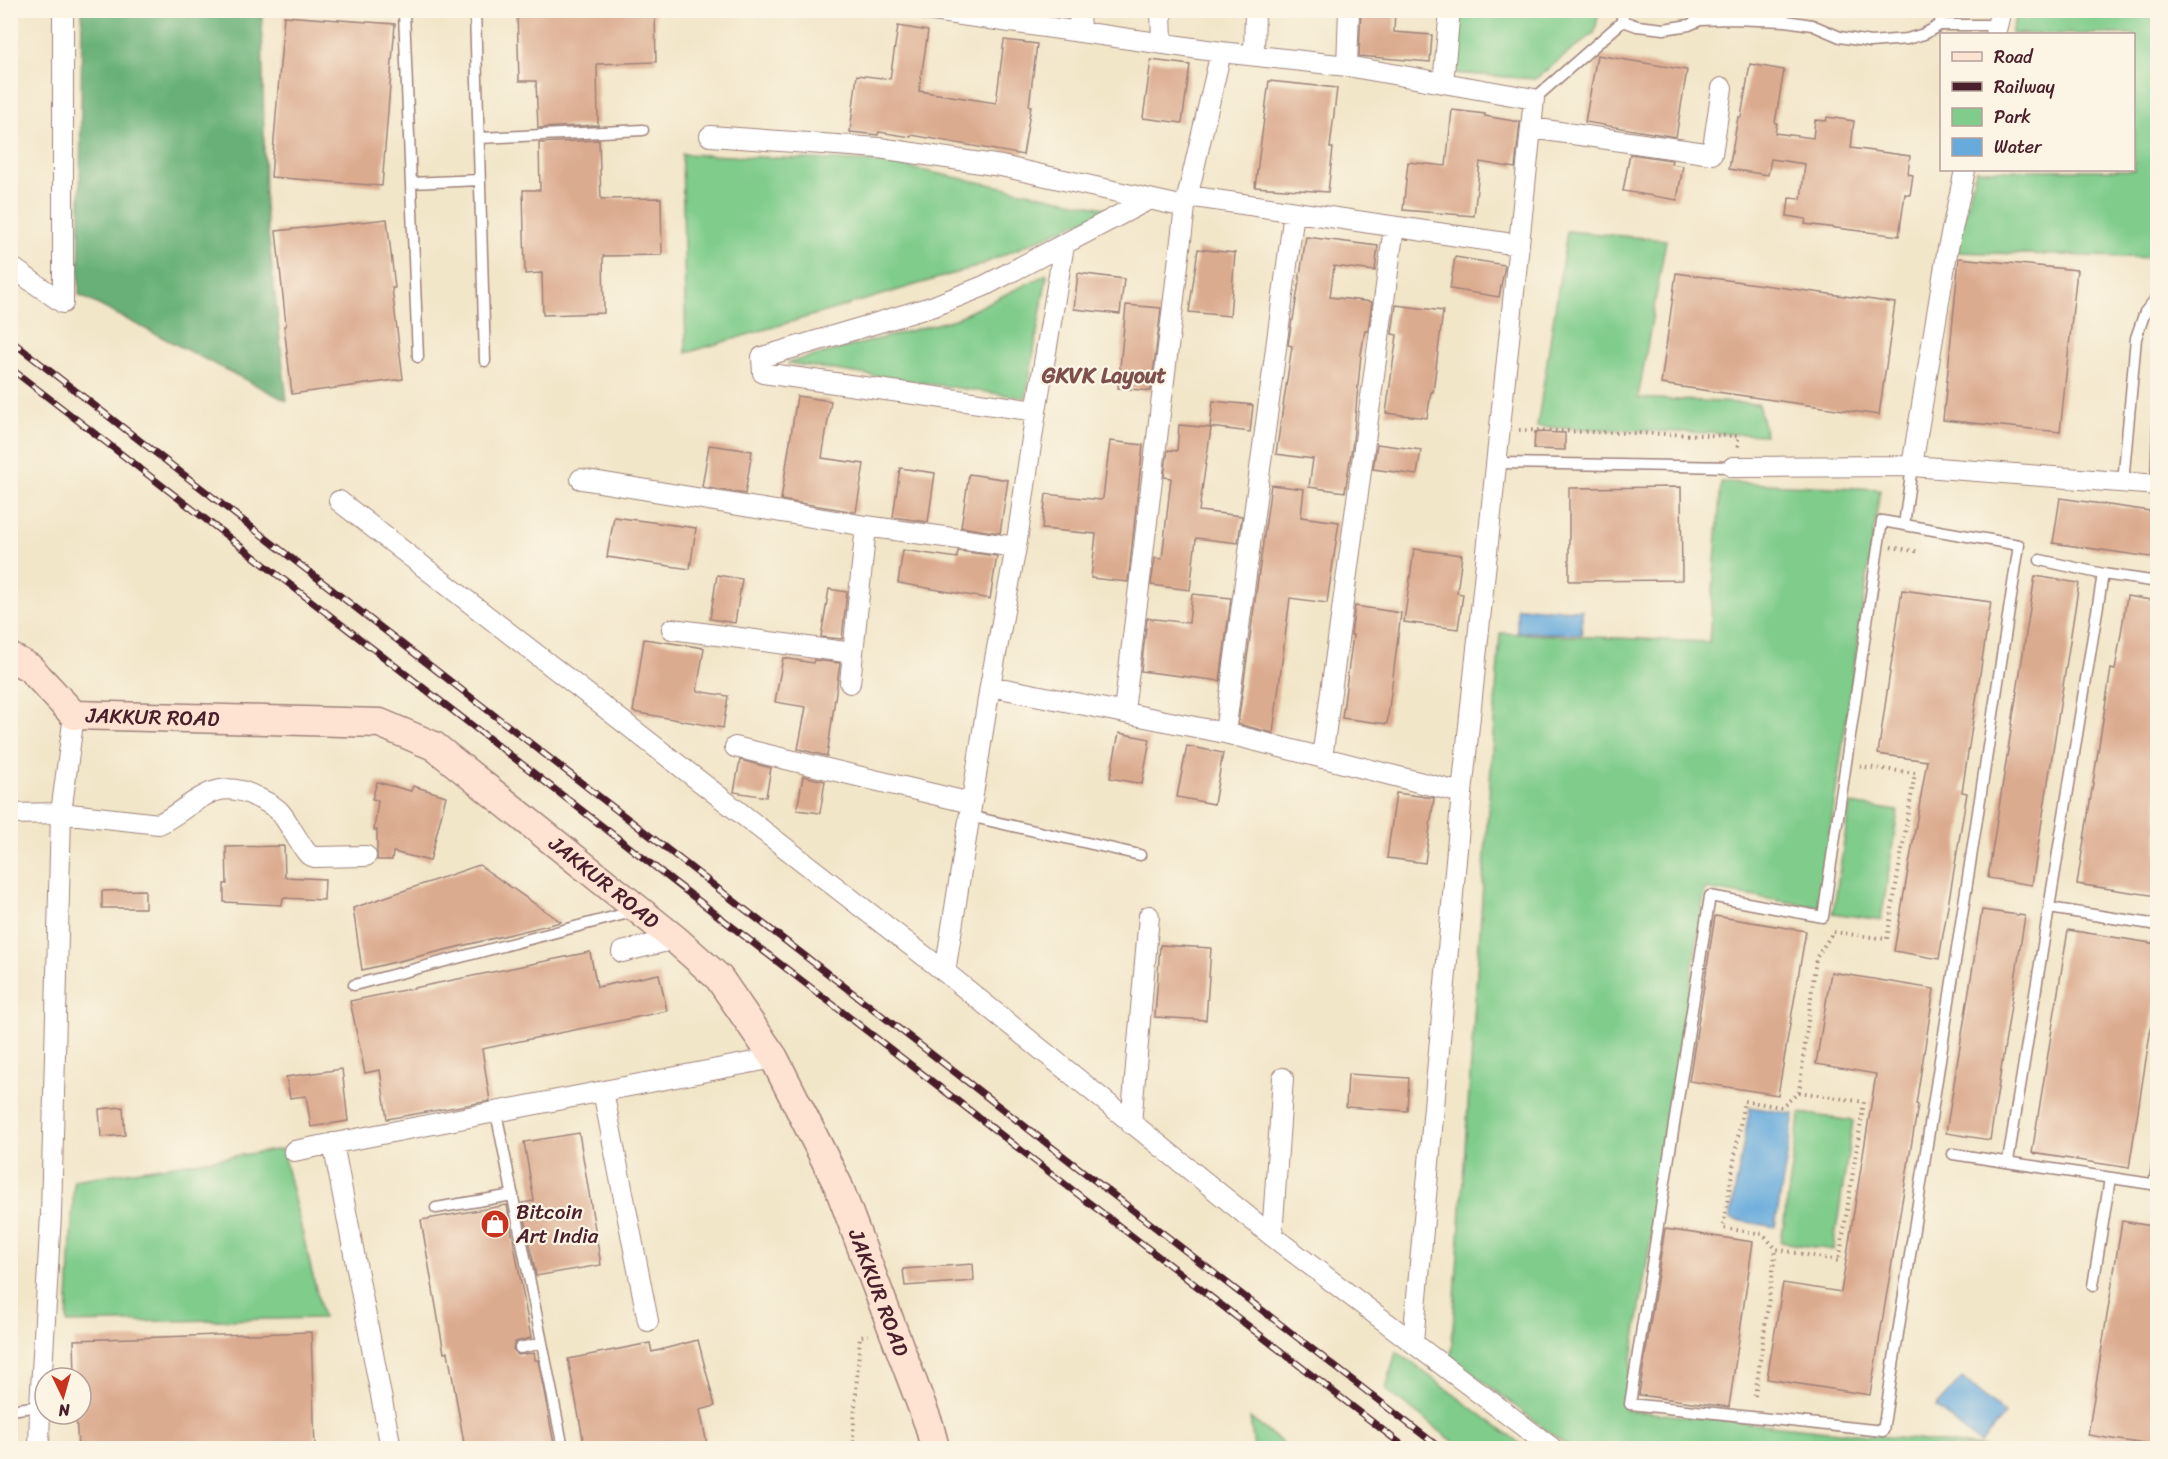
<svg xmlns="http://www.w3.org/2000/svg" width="2168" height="1459" font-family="Sriracha,sans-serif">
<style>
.green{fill:#7fcc8b;stroke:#64765b;stroke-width:1.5}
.forest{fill:#67b077;stroke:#586851;stroke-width:1.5}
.water{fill:#67abdc;stroke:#586584;stroke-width:1.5}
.building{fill:#dbab8f}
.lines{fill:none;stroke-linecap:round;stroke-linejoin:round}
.lane-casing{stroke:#9e827a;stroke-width:13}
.street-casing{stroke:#9e827a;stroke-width:22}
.secondary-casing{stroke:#9e827a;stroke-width:31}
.path{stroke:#9e827a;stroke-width:4;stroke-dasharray:1.5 4.5;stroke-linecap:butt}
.lane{stroke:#fff;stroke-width:10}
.street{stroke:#fff;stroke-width:20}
.secondary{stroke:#fee3d2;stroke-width:28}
.rail-casing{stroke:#4a1f2b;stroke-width:7}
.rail{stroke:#fcf5e5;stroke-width:4.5;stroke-dasharray:14;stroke-linecap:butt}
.labels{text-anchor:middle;stroke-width:4.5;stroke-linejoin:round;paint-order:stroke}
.street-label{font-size:21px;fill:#4a1f2b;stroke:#fcf5e5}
.poi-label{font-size:21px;fill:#4a1f2b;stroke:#fcf5e5;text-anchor:start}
.neighbourhood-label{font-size:22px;font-weight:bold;fill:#7d504e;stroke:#fcf5e5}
</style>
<rect width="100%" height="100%" fill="#fcf5e5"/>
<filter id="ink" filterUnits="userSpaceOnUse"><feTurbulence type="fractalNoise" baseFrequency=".0167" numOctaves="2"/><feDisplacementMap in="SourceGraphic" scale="12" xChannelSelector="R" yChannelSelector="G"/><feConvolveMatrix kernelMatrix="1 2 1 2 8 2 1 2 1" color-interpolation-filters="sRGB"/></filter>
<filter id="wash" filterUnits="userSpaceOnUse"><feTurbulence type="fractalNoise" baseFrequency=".008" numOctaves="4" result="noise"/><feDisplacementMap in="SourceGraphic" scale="24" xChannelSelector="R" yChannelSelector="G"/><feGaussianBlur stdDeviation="1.35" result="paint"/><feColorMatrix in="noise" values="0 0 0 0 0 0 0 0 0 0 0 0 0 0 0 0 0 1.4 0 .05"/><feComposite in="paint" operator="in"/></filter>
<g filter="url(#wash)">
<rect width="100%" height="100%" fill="#f2e6c9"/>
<path class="green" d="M1459,11H1599L1595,32L1535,79L1453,73Z
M2017,11H2157V258L1955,252L1976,170H2134V34H2011Z
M682,154L882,162L1109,209L976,267L686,353Z
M1567,231L1666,240L1638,398L1758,404L1766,435L1537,427Z
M1047,274L1026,398L787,363L955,319Z
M1721,482L1880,489L1819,907L1705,889L1624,1410L1994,1448H1570L1451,1357L1500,633L1709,642Z
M1850,804L1898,811L1881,920L1833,913Z
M1800,1113L1853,1121L1833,1250L1781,1242Z
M282,1149L323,1318L67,1323L74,1180Z
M1396,1351L1525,1448H1462L1386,1390Z
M1250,1418L1289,1448H1254Z"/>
<path class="forest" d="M82,11H262L265,206L287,401L79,295Z"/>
<path class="water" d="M1517,608L1582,610V634L1517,632Z
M1750,1107L1794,1114L1775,1227L1730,1219Z
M1962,1378L2005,1414L1980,1444L1936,1407Z"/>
<g id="blocks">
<path class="building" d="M517,10H655L656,62L597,64L598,125L538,128L536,81H519Z
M1361,10H1395L1394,32L1432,35L1430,62L1359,56Z
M284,16L395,24L382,186L271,177Z
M898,26L928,31L919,91L996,103L1004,40L1037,44L1029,106H1031L1023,155L912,135L911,137L879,132L878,135L850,132L857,75L890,79Z
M1597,55L1687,70L1676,137L1585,122Z
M1151,60L1190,65L1182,123L1143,118Z
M1750,64L1784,70L1775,123H1777L1775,133L1813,138L1815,120L1826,121L1827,117L1854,121L1851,148L1910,156L1908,174L1913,175L1910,195L1905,194L1899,236L1805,224L1806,219L1787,216L1789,198L1801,199L1805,164L1771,159L1768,175L1729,169L1738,117H1741Z
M1269,81L1337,88L1330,148H1333L1328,192L1255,187Z
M1452,110L1485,114V116L1520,122L1515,168L1480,162L1474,216L1403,210L1408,162L1446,166Z
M599,140L601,199L661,198L662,255L603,256L604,313L543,315L542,273L525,274L523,190H540L539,143Z
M1630,154L1672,160L1671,164L1683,166L1677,200L1623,191Z
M387,219L395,288H392L403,379L292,394L284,326L286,325L276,231Z
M1306,237L1378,246L1375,271L1334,266L1330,297L1372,302L1368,331L1365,330L1361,354L1353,441L1345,492L1309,487L1313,459L1276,454L1292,346L1288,345L1292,320H1293Z
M1198,249L1235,253L1230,316L1189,312Z
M1455,257L1505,265L1499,297L1450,289Z
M1959,258L2077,270L2060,432L1943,420Z
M1078,273L1124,279L1120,314L1074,309Z
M1676,273L1895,303L1879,415L1661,384Z
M1126,305L1161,308L1151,391L1118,388Z
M1396,305L1443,311L1433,392H1431L1427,418L1386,413L1397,335L1392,334Z
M797,396L831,401L822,458L864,464L856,512L781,500Z
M1213,401L1253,405L1250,432L1210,427Z
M1179,425L1211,428L1199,511L1242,516L1238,543L1196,538L1190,590L1151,585L1155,558L1162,559L1171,478L1164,477L1168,450L1177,451Z
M1535,432L1565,433V450L1534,449Z
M1110,441L1143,445L1128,582L1091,578L1096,534L1042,529L1046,494L1101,500L1103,498Z
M1377,444L1421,450L1417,475L1373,469Z
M709,445L752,451L745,494L702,487Z
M900,468L935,473L928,522L893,517Z
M969,474L1008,480L1000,533L961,527Z
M1271,485L1304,489L1301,517L1339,522L1327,603L1290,598L1273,733L1238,724Z
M1681,487L1682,580L1569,581V488Z
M2060,498L2157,512V558L2053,543Z
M614,517L696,528L690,569L607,557Z
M1414,549L1462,555L1457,593L1463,594L1458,629L1404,622Z
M903,550L957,558L958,551L997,556L990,599L898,583Z
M717,575L742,579L735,623L710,619Z
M2035,576L2079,583L2032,885L1988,878Z
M829,589L847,592L842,639L821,637Z
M1902,590L1991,602L1962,792L1967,793L1939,959L1894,951L1927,761L1878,754Z
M1192,594L1231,598L1220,681L1141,671L1147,618L1189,623Z
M2127,596L2157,601V635L2153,664H2157V896L2077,884L2111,669L2115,670Z
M1355,606L1401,613L1387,724L1342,718L1353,635H1351Z
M644,639L704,648L697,691L728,696L723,728L633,712Z
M783,658L813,663L814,660L840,663L827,756L798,749L806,707L775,702Z
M1119,733L1150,739L1142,784L1110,778Z
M1187,746L1223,753L1214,804L1177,797Z
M740,760L771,768L766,797L734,792Z
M803,776L825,781L820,813L797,810Z
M377,782L411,791L413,786L446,796L430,861L393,852L392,860H377V830H374L378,800L372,799Z
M1396,793L1434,798L1425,863L1387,858Z
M284,846L285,877L325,879L324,900L283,898L282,905L224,902V884H227L226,847Z
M479,865L561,922L362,970L353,908Z
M145,890V908H102V891Z
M1982,910L2025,916L1990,1140L1946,1133Z
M1715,916L1806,931L1778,1095L1689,1081Z
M2068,930L2157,944V989L2129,1168L2032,1153Z
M1160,945L1211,948L1206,1020L1155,1017Z
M590,952L597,987L659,974L667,1011L482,1049L490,1101L387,1119L380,1070L365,1073L350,1001Z
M1831,972L1934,989L1916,1104L1918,1105L1870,1395L1767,1379L1783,1283L1841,1292L1876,1074L1816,1064Z
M342,1069L348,1121L311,1127L306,1096L290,1098L286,1077Z
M1348,1074L1409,1078L1407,1111L1346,1107Z
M123,1107L125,1135L101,1137L99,1109Z
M579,1133L601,1265L536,1276L522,1203L534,1201L524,1142Z
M507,1205L531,1338L515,1342L513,1349L518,1355L534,1353L535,1360H538L555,1449H465L448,1352L444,1353L421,1220Z
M2122,1221L2157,1227V1446L2088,1435Z
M1665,1229L1753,1242L1729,1407L1639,1395Z
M973,1264L974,1281L905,1286L903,1269Z
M311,1332L315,1449H78L76,1414H81V1378H75L74,1340Z
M698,1340L715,1406L700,1410L708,1449H585L568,1359L650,1343L652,1352Z"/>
</g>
</g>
<g filter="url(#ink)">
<use href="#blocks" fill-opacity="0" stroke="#9e827a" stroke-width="1.5"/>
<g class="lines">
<g class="lane-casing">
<path id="lane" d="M475,10L485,361
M1620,10L1623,21L1637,26L1664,29L1689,25L1700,20L1730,19L1786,21L1812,25L1840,37L1870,42L1907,39L1924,34L1940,25H1997
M404,13L418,357
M1940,25L1941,10
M1534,99L1623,21
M479,138L643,130
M411,183L480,180
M1497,463L1733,467
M2123,483L2136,338L2145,312L2158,296
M2156,485L2158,425
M1882,521L2019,545L1883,1431L1630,1404L1710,896L1823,917Z
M1904,525L1912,466
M2040,560L2103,574
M969,816L1140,855
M2049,908L2103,574L2158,582
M354,985L636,911
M496,1112L563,1448
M1953,1154L2158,1185
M2008,1161L2049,908L2158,925
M2154,1185L2158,1160
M436,1208L513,1195
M2093,1286L2110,1178
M520,1348L542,1343
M10,1410L40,1406"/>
</g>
<g class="street-casing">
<path id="street" d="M926,10L1221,52L1347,66L1534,99L1462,793L1413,1342
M1079,10L1080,32
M1161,10L1162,43
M1995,34L2001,10
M1254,54L1255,10
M1347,66L1349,10
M1443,83L1450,10
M1531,128L1712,154L1722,88
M710,136L879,148L1001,166L1185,207
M1188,196L1519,245
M10,266L63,303
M63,303V10
M1036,411L763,373L762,357L934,306L984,286L1150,199
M1912,466L1947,253L1965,170
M1733,467L1912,466L2158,485
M581,479L866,526
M339,501L945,972L1272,1236L1552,1448
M672,629L853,653L866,526L1016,547
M850,683L853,653
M990,686L1225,733L1462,793
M1124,711L1185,207L1221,52
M1225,733L1294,212
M735,747L971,803
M1322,758L1394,227
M10,814L61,813L159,824C193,807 214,774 256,797C264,801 274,805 280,812C291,825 297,842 309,855L315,857L366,856
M622,952L675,939
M945,972L990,686L1016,547L1036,411L1064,245
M603,1091L648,1321
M1131,1124L1149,916
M333,1143L391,1448
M294,1151L774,1058
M1272,1236L1283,1078
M39,1448L40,1406L51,1215L61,813L74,715"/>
</g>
<g class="secondary-casing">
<g id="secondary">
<path id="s1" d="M10,657L30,668L74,715L380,723L434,746L675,939L719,978L774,1058L838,1185L929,1425L935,1448"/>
</g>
</g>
<path class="path" d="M1519,430L1738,436V450
M1891,547L1920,552
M1799,1092L1864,1102L1839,1261L1776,1249L1763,1234L1723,1228L1744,1101L1782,1107L1799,1092L1816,958L1833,932L1887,939L1915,773L1858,766
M1755,1396L1776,1249
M854,1448L853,1435L860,1336L869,1335"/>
<use href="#lane" class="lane"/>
<use href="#street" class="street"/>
<use href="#secondary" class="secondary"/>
<g class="rail-casing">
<path id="rail" d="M10,340L1440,1448
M10,368L1406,1448"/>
</g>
<use href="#rail" class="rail"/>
</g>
</g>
<defs>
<g id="shop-disc" transform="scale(1.5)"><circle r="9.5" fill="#c8321e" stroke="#fcf5e5"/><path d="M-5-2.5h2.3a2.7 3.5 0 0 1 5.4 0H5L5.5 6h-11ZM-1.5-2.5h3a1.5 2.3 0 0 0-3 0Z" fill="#fff"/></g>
</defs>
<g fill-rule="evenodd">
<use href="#shop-disc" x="495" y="1224"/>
</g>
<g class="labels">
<g class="street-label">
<text dy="7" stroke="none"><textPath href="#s1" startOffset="166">JAKKUR ROAD</textPath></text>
<text dy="7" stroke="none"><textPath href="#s1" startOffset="670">JAKKUR ROAD</textPath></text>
<text dy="7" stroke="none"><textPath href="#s1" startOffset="1174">JAKKUR ROAD</textPath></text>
</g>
<g class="poi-label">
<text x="516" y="1219">Bitcoin<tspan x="516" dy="24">Art India</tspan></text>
</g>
<g class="neighbourhood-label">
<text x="1104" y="383">GKVK Layout</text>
</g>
</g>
<rect width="2168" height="1459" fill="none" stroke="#fcf5e5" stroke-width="36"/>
<rect x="1940" y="33" width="195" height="138" fill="#fcf5e5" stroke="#b59f9b" stroke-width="1.5"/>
<rect x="1952" y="52" width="30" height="9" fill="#fee3d2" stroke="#b59f9b" stroke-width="1.5"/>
<text x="1994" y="63" font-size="18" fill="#4a1f2b">Road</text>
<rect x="1952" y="82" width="30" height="9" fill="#4a1f2b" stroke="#b59f9b" stroke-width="1.5"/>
<text x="1994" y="93" font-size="18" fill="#4a1f2b">Railway</text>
<rect x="1952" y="108" width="30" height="18" fill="#7fcc8b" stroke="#b59f9b" stroke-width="1.5"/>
<text x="1994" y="123" font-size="18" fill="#4a1f2b">Park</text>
<rect x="1952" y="138" width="30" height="18" fill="#67abdc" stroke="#b59f9b" stroke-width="1.5"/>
<text x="1994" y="153" font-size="18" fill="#4a1f2b">Water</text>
<g transform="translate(63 1396) rotate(175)"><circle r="28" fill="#fcf5e5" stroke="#b59f9b" stroke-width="1.5"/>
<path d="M0-4.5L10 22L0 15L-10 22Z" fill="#c8321e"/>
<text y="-9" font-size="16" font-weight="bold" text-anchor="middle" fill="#4a1f2b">N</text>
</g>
</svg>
